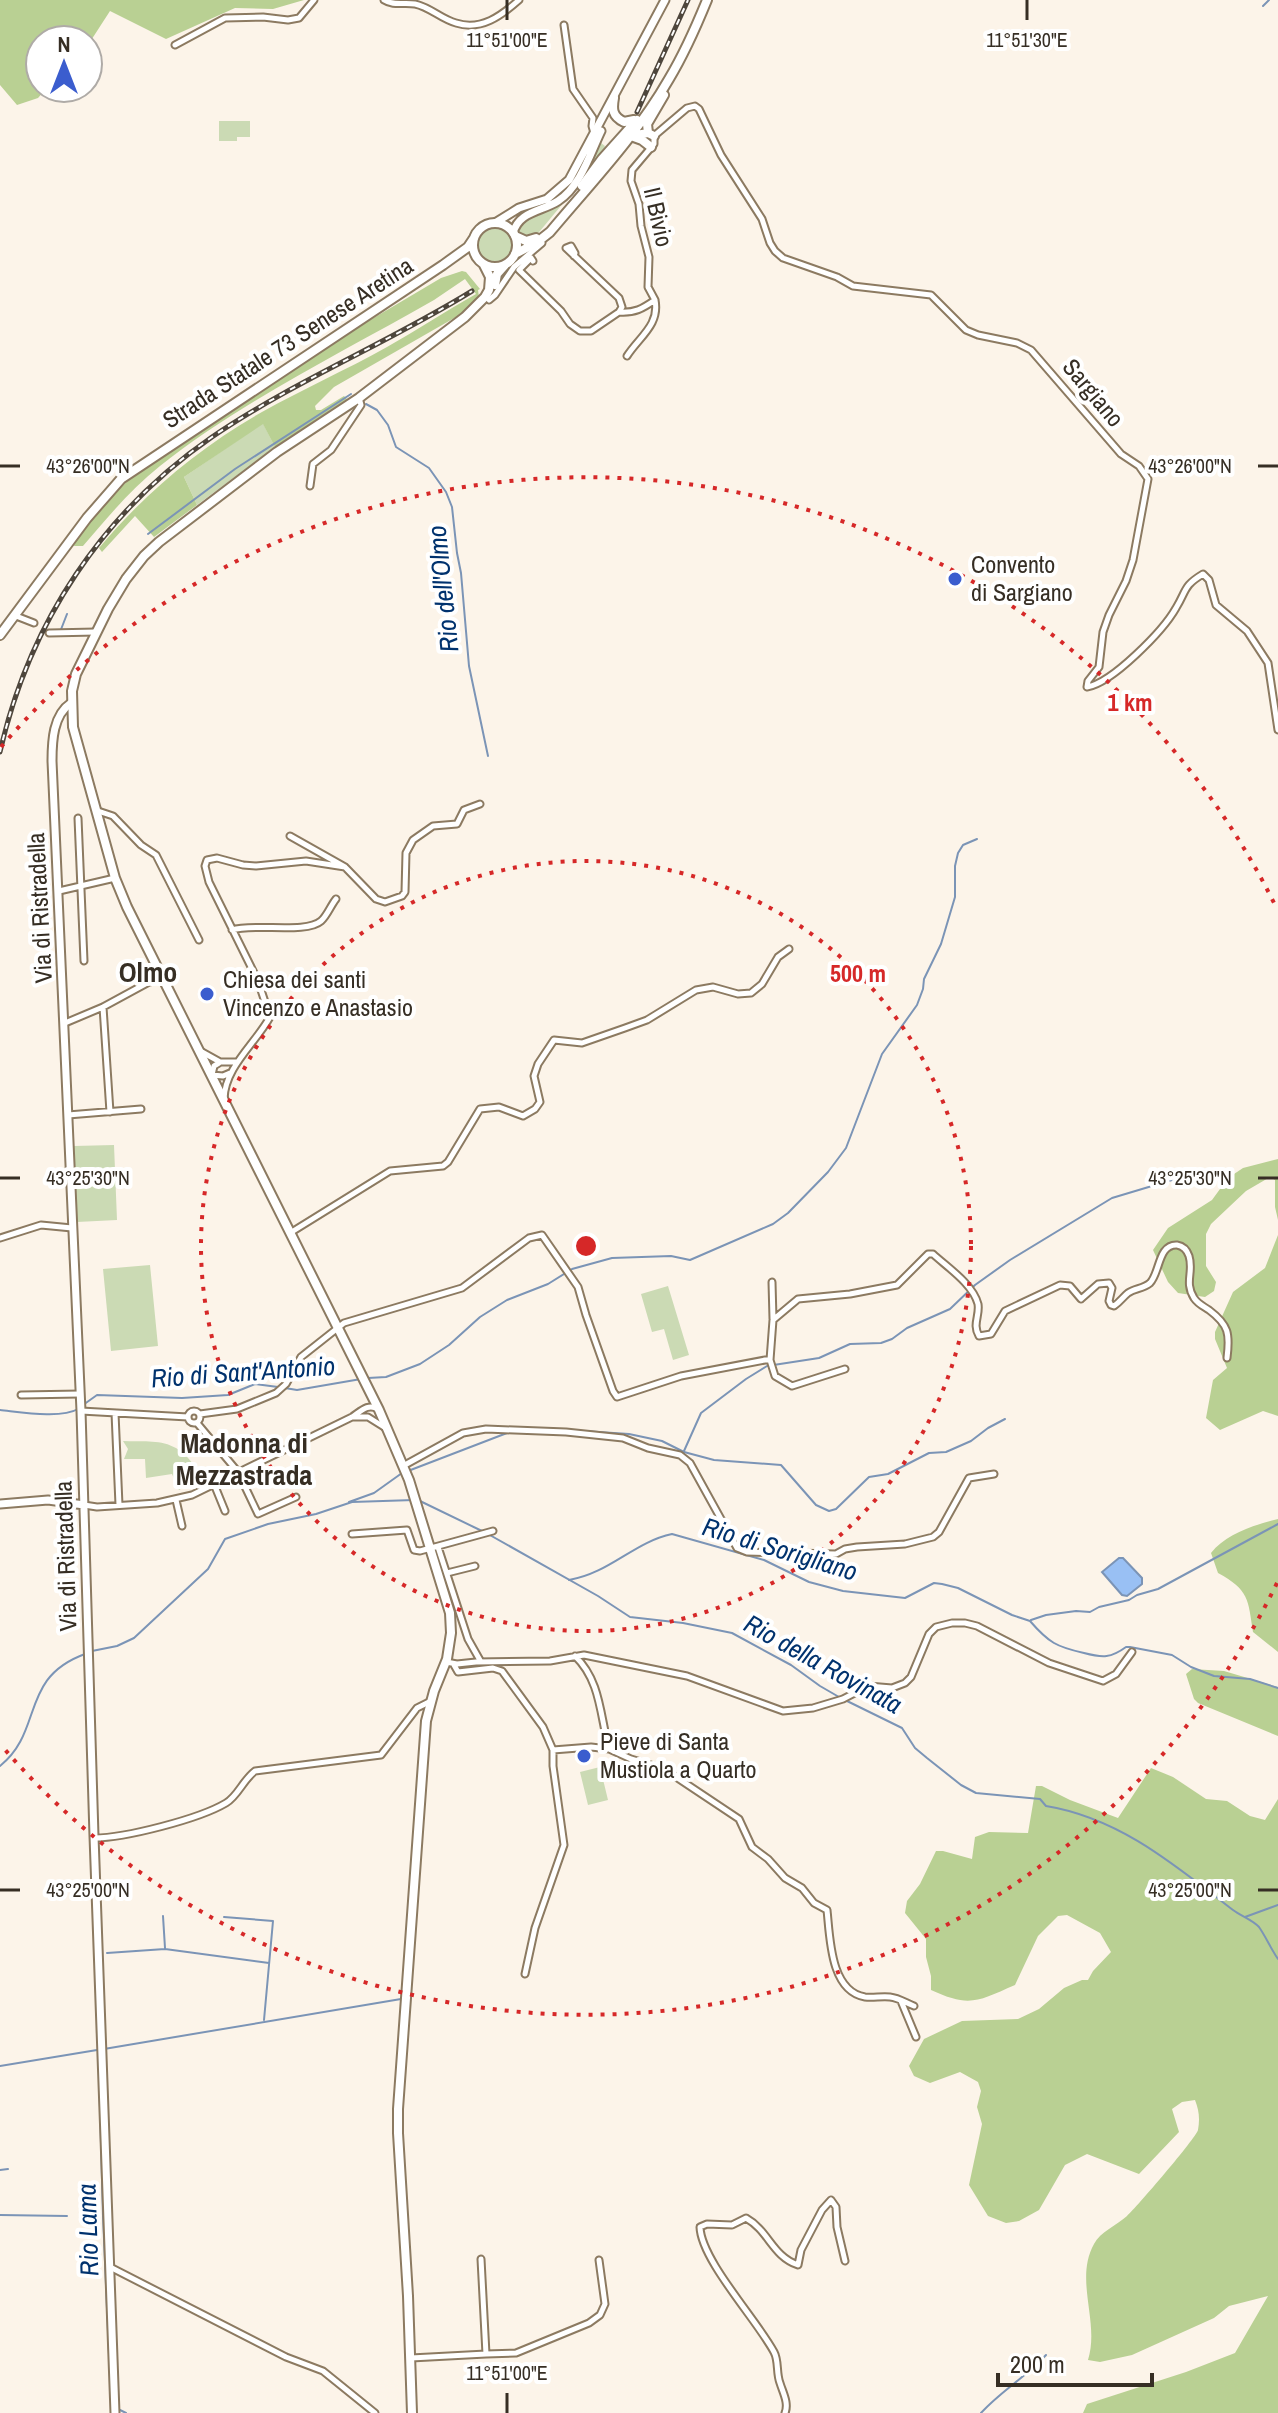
<svg xmlns="http://www.w3.org/2000/svg" width="1278" height="2413" font-family="'Archivo Narrow',sans-serif">
<style>
.green{fill:#cbdab4}
.forest{fill:#b9d093}
.water{fill:#99c0f4;stroke:#7b94b6;stroke-width:2}
.lines{fill:none;stroke-linecap:round;stroke-linejoin:round}
.stream{stroke:#7b94b6;stroke-width:2}
.minor-casing{stroke:#8c7a61;stroke-width:9}
.tertiary-casing{stroke:#8c7a61;stroke-width:11}
.secondary-casing{stroke:#8c7a61;stroke-width:11}
.primary-casing{stroke:#8c7a61;stroke-width:12}
.minor{stroke:#fff;stroke-width:5}
.tertiary{stroke:#fff;stroke-width:7}
.secondary{stroke:#fff;stroke-width:7}
.primary{stroke:#fff;stroke-width:8}
.rail-casing{stroke:#4e463c;stroke-width:5}
.rail{stroke:#fff;stroke-width:2;stroke-dasharray:6;stroke-linecap:butt}
.ticks{fill:none;stroke:#362e24;stroke-width:3}
.ring{fill:none;stroke:#d62828;stroke-width:4;stroke-dasharray:4 8}
.poi-dot{fill:#3b5dce;stroke:#fff;stroke-width:3}
.labels{text-anchor:middle;stroke-width:8;stroke-linejoin:round;paint-order:stroke}
.street-label{font-size:24px;fill:#362e24;stroke:#fff}
.poi-label{font-size:24px;fill:#362e24;stroke:#fff;text-anchor:start}
.water-label{font-size:26px;font-style:italic;fill:#00326e;stroke:#fff}
.quarter-label{font-size:28px;font-weight:bold;fill:#362e24;stroke:#fff}
.ticks-label{font-size:20px;text-anchor:middle;fill:#362e24;stroke:#fff;stroke-width:8;stroke-linejoin:round;paint-order:stroke}
.centre{fill:#d62828;stroke:#fff;stroke-width:4}
.ring-label{font-size:24px;text-anchor:middle;font-weight:bold;fill:#d62828;stroke:#fff;stroke-width:8;stroke-linejoin:round;paint-order:stroke}
</style>
<rect width="100%" height="100%" fill="#fcf4e9"/>
<path class="green" d="M219,121H250V137H237V141H219Z
M601,143L605,146L599,160L540,231L535,236L524,238L517,233C520,213 543,215 557,204C567,195 576,179 584,168L591,165L599,144Z
M478 245a17 17 0 1 1 34 0a17 17 0 1 1-34 0Z
M263,423L275,447L197,505L184,477Z
M114,1145L117,1220L77,1222L74,1146Z
M150,1265L158,1346L111,1351L103,1269Z
M668,1286L689,1355L673,1360L664,1329L652,1332L641,1294Z
M123,1441C145,1442 167,1438 184,1454C193,1462 197,1471 205,1479L196,1482L188,1481L186,1486L179,1490L172,1474L146,1478L145,1459H124L128,1449Z
M600,1767L608,1800L588,1805L580,1772Z"/>
<path class="forest" d="M0,0H304L273,9L235,8L166,39L110,11L88,45V40H40V88H47L38,98L17,105L0,85Z
M462,271L466,272L480,289L478,290L479,297L463,313L334,387L315,406L316,410H321L344,396L347,399L275,447L263,424L184,477L197,505L154,537L135,516L102,552L99,548C145,493 200,447 262,412C303,389 346,370 387,347C417,330 446,311 476,294L465,279L434,300C343,352 242,401 160,466C131,489 107,518 83,546H74C76,526 126,482 143,468L323,348L441,278Z
M1278,1159V1220L1275,1207V1180L1270,1177L1246,1191L1211,1224L1206,1234V1266L1216,1282L1214,1291L1205,1297L1178,1293L1168,1282L1153,1250L1168,1228L1212,1200L1228,1178L1243,1168Z
M1278,1235V1416L1263,1411L1220,1430L1206,1418L1213,1380L1227,1368L1215,1339V1332L1233,1292L1265,1268Z
M1278,1519V1652L1253,1632C1248,1599 1249,1590 1218,1573L1211,1553C1226,1534 1254,1525 1278,1519Z
M1192,1669L1224,1671L1278,1687V1736L1198,1703L1194,1699L1186,1674Z
M1151,1768L1173,1777L1206,1799L1227,1801L1250,1816L1265,1820L1278,1799V2413H1083L1087,2404L1186,2372L1235,2353L1268,2296L1229,2306L1214,2318L1132,2355L1100,2362L1088,2360C1100,2322 1074,2280 1094,2244C1100,2232 1117,2225 1127,2216C1136,2208 1196,2138 1198,2130C1200,2119 1199,2110 1195,2100L1182,2102L1172,2109L1179,2132L1139,2174L1087,2154L1065,2165L1039,2210L1019,2221L1006,2223L988,2216L969,2185L982,2124L977,2107L981,2091L978,2082L960,2072L930,2083L914,2076L909,2066L924,2039L962,2021L1018,2019L1039,2009L1064,1988L1082,1980H1088L1093,1971L1111,1952L1100,1933L1067,1915L1058,1916L1038,1936L1015,1985C978,2001 970,2008 931,1990V1976L926,1957V1939L905,1913L907,1901L920,1884L936,1851H943L972,1859L975,1837L989,1832L1028,1833L1036,1786H1042L1070,1800L1118,1818Z"/>
<path class="water" d="M1119,1558H1123L1142,1578V1584L1127,1596L1122,1595L1102,1572Z"/>
<g class="lines">
<path class="stream" d="M1263,6L1269,0
M366,404L377,410L388,425L396,447L429,468L446,492L452,507L457,553L461,573L469,666L488,756
M148,534L235,469L351,394
M60,632L67,614
M368,1378L386,1377L420,1364L449,1345L480,1317L507,1300L548,1284L572,1269L612,1258L671,1256L690,1260L773,1224L788,1213L828,1172L846,1148L882,1054L917,1005L923,989L924,979L941,944L955,897V866L958,853L963,845L977,839
M285,1388L297,1390L361,1379
M83,1405L97,1395L182,1398L228,1395L255,1384L278,1387
M0,1410C20,1412 61,1419 78,1409
M568,1430L629,1434L662,1441L684,1452L714,1460L781,1465L816,1505L829,1511L836,1509L869,1477L888,1474L929,1453L946,1452L971,1441L988,1428L1005,1419
M684,1451L701,1413L746,1379L767,1366L819,1358L850,1344L881,1343L892,1339L907,1328L950,1309L975,1285L1010,1260L1112,1198L1182,1177
M408,1471L507,1433
M420,1501L482,1531
M349,1502L374,1493L402,1473
M488,1534L598,1596L630,1617L683,1623L732,1633L791,1665L820,1686L839,1697
M569,1580C610,1573 634,1542 672,1534L764,1560L809,1582L843,1591L905,1598L934,1583L942,1584L958,1588L1012,1615L1030,1621
M1031,1620L1046,1615L1076,1611L1090,1612L1099,1607L1129,1600L1137,1595L1158,1589L1278,1524
M1030,1621C1049,1643 1057,1647 1084,1653C1103,1658 1111,1658 1126,1647H1130L1172,1655L1191,1667L1214,1676L1250,1679L1278,1688
M92,1651L117,1646L134,1638L208,1569L225,1539L268,1524L316,1514L352,1502L414,1500
M845,1700L902,1728L915,1748L927,1758L961,1785L976,1793L1040,1799L1046,1806C1120,1818 1176,1866 1233,1910C1241,1916 1253,1920 1259,1927C1266,1937 1271,1949 1278,1959
M0,1766C44,1731 19,1678 85,1654
M163,1916L165,1948
M224,1917L273,1921L264,2020
M1245,1917L1278,1905
M107,1953L165,1949L269,1963
M104,2049L401,1999
M0,2066L97,2050
M99,2071L103,2216L111,2400
M0,2170L8,2169
M0,2215L67,2216
M120,2410L126,2413
M981,2413C1001,2391 1026,2377 1046,2355"/>
<g class="minor-casing">
<path id="minor" d="M384,0C393,6 404,2 415,4C430,7 441,19 456,23C481,31 501,16 519,0
M564,25L573,89L593,118L592,126L594,133
M175,45L225,18L263,17L288,20L299,18L314,0
M574,256L575,253L571,246L566,248L619,298L622,307L619,312
M533,261L531,258L519,270L561,311L570,324L580,331H591L619,312C635,313 642,309 655,300L648,287L649,257L641,226L639,204L631,181L632,170L654,144V136L687,108L695,106L699,109L721,155L762,219L770,243L775,251L783,258L837,277L853,286L931,295L966,330L978,335L1017,343L1031,350L1121,454L1139,466L1148,479L1133,560L1126,581L1109,615L1103,632L1099,667L1088,681L1087,687C1112,683 1163,631 1176,608C1187,590 1183,586 1203,574L1209,580L1216,605L1247,631L1268,663L1278,730
M489,300L495,295L514,267L542,243
M627,356C639,337 660,325 655,300
M310,486L313,464L331,450L361,405L359,398
M16,616L34,623
M49,633L96,632
M98,811L113,816L141,845L156,855L199,940
M78,818L84,961
M290,836L345,867L376,899L385,902L402,896L405,892L406,853L413,840L433,826L457,824L464,810L480,804
M59,891L115,878
M232,930C255,923 306,934 321,921C327,916 331,905 336,899
M103,1007L110,1112
M65,1023L103,1007L149,982L162,979
M202,1052L220,1062H237
M219,1063L214,1066L212,1075L223,1076L230,1073
M224,1099C225,1067 255,1044 270,1017L258,981L209,882L205,866L207,860L217,858L243,865L256,866L306,861L345,867
M68,1115L141,1109
M290,1233L390,1171L443,1166L448,1162L480,1109L499,1107L523,1116L535,1109L540,1102L534,1076L538,1064L554,1040L582,1043L625,1028L647,1020L696,990L713,987L738,994L751,993L762,984L778,957L789,949
M0,1238L41,1225L72,1228
M772,1282L773,1319
M770,1360L773,1320L798,1299L850,1294L897,1285L928,1254H933C947,1267 973,1284 978,1304C980,1316 972,1324 979,1336L991,1334L1005,1311L1060,1285L1070,1286L1081,1299L1098,1284L1109,1283L1112,1288L1109,1301L1111,1305L1114,1306C1120,1302 1123,1297 1128,1293C1135,1288 1143,1289 1150,1283C1160,1273 1158,1244 1177,1245C1183,1246 1187,1250 1189,1256C1194,1272 1184,1282 1194,1298C1198,1304 1203,1306 1209,1310C1229,1325 1230,1334 1227,1358
M21,1395L80,1394
M188 1417a6 6 0 1 1 12 0a6 6 0 1 1-12 0Z
M81,1411L188,1417
M115,1413L119,1505
M200,1414L237,1409L276,1393L286,1384L301,1357L344,1323L462,1288L529,1238L542,1235L578,1287L586,1315L613,1391L617,1397L681,1376L765,1360H770L775,1376L792,1386L845,1369
M353,1417H368L384,1427
M197,1423L238,1472L258,1514L296,1497
M403,1466L463,1433L486,1429L566,1432L623,1438L648,1448L680,1455L690,1463L737,1548L747,1552L836,1554L845,1549L857,1547L905,1544L933,1537L939,1532L969,1478L994,1474
M214,1484L225,1511
M176,1500L182,1526
M84,1505L97,1507L157,1503L192,1495L352,1417C361,1411 368,1403 378,1409
M352,1534L407,1530L414,1550L420,1551L493,1531
M438,1547L468,1639L481,1662
M447,1573L475,1566
M575,1656C601,1681 600,1716 609,1749L631,1759L664,1769L739,1819L752,1847L768,1859L785,1878L802,1888L814,1903L827,1910C830,1937 830,1991 865,1997C873,1998 882,1996 890,1997C899,1998 906,2003 914,2006
M446,1662L457,1664L476,1662L550,1661L584,1655L687,1676L783,1711L813,1708L843,1699L868,1686L892,1688L905,1683L911,1677L929,1634L936,1627L952,1623H965L977,1626L1049,1663L1103,1681L1116,1674L1132,1652
M454,1665L458,1672L493,1668L502,1671L543,1727L553,1750L591,1747L609,1749
M94,1838C125,1838 199,1819 226,1803C238,1796 243,1780 255,1771L381,1755L417,1708L431,1701
M525,1974L535,1928L564,1845L553,1766V1750
M901,2001L916,2037
M110,2267L286,2357L323,2371L375,2413
M486,2354L516,2353L589,2323L600,2315L605,2304L599,2260
M411,2358L486,2354L481,2259
M785,2413C789,2403 783,2393 780,2383C776,2373 779,2361 774,2352C757,2320 701,2260 700,2227L707,2224L732,2225L746,2218C769,2231 772,2256 798,2265L801,2250L822,2210L831,2200L836,2207L837,2227L845,2261"/>
</g>
<g class="tertiary-casing">
<path id="tertiary" d="M71,703C53,715 52,741 52,761L81,1411L94,1836L115,2413
M0,1504L48,1500L84,1505"/>
</g>
<g class="secondary-casing">
<path id="secondary" d="M495,223L519,208L547,199L569,180L665,0
M513,233C519,211 541,212 558,201C580,187 590,154 601,131"/>
</g>
<g class="primary-casing">
<path id="primary" d="M614,98C612,109 612,116 624,122L634,120
M648,133L647,124L664,95
M630,136L648,133L654,136
M631,136L642,140L651,147
M582,186L602,159L637,120
M473 245a22 22 0 1 1 44 0a22 22 0 1 1-44 0Z
M515,236L526,241L536,238
M515,254L536,243L550,232C591,183 637,135 669,79C684,54 696,27 707,0
M495,285L497,274L505,265
M0,635L87,518L121,479L443,265L468,247L474,238
M412,2413L408,2296L398,2133V2109L426,1721L434,1691L447,1659L451,1633L450,1613L409,1480L379,1410L127,907L115,878L73,727L72,691L76,674L108,609L126,579L144,556L159,542L277,452L359,398L465,317L485,297L489,290L490,277L484,265"/>
</g>
<use href="#minor" class="minor"/>
<use href="#tertiary" class="tertiary"/>
<use href="#secondary" class="secondary"/>
<use href="#primary" class="primary"/>
<g class="rail-casing">
<path id="rail" d="M637,112L688,0
M0,752C29,623 103,512 212,437C294,381 388,343 472,291"/>
</g>
<use href="#rail" class="rail"/>
</g>
<path class="ticks" d="M507,0V20M1027,0V20M0,466H20M1258,466H1278M0,1178H20M1258,1178H1278M0,1890H20M1258,1890H1278M507,2393V2413"/>
<g class="ring">
<circle cx="586" cy="1246" r="385"/>
<path d="M1277 1583A769 769 0 0 1 1 1745M1 747A769 769 0 0 1 1277 909"/>
</g>
<g class="poi-dot">
<circle cx="955" cy="579" r="8"/>
<circle cx="207" cy="994" r="8"/>
<circle cx="584" cy="1756" r="8"/>
</g>
<g class="labels">
<g class="street-label">
<text transform="translate(658 217) rotate(77)" y="8">Il Bivio</text>
<text transform="translate(288 343) rotate(-33)" y="8">Strada Statale 73 Senese Aretina</text>
<text transform="translate(1093 393) rotate(50)" y="8">Sargiano</text>
<text transform="translate(40 908) rotate(-93)" y="8">Via di Ristradella</text>
<text transform="translate(66 1556) rotate(-92)" y="8">Via di Ristradella</text>
</g>
<g class="poi-label">
<text x="971" y="573">Convento<tspan x="971" dy="28">di Sargiano</tspan></text>
<text x="223" y="988">Chiesa dei santi<tspan x="223" dy="28">Vincenzo e Anastasio</tspan></text>
<text x="600" y="1750">Pieve di Santa<tspan x="600" dy="28">Mustiola a Quarto</tspan></text>
</g>
<g class="water-label">
<text transform="translate(443 589) rotate(-96)" y="9">Rio dell'Olmo</text>
<text transform="translate(243 1372) rotate(-4)" y="9">Rio di Sant'Antonio</text>
<text transform="translate(780 1549) rotate(17)" y="9">Rio di Sorigliano</text>
<text transform="translate(823 1664) rotate(29)" y="9">Rio della Rovinata</text>
<text transform="translate(88 2230) rotate(-92)" y="9">Rio Lama</text>
</g>
<g class="quarter-label">
<text x="148" y="982">Olmo</text>
<text x="244" y="1453">Madonna di<tspan x="244" dy="32">Mezzastrada</tspan></text>
</g>
</g>
<g class="ticks-label">
<text x="507" y="47">11°51'00"E</text>
<text x="1027" y="47">11°51'30"E</text>
<text x="88" y="473">43°26'00"N</text>
<text x="1190" y="473">43°26'00"N</text>
<text x="88" y="1185">43°25'30"N</text>
<text x="1190" y="1185">43°25'30"N</text>
<text x="88" y="1897">43°25'00"N</text>
<text x="1190" y="1897">43°25'00"N</text>
<text x="507" y="2380">11°51'00"E</text>
</g>
<circle cx="586" cy="1246" r="12" class="centre"/>
<g class="ring-label">
<text x="1130" y="711">1 km</text>
<text x="858" y="982">500 m</text>
</g>
<g transform="translate(64 64)"><circle r="38" fill="#ffffff" stroke="#afaba7" stroke-width="2"/>
<path d="M0-6L14 30L0 20L-14 30Z" fill="#3b5dce"/>
<text y="-12" font-size="22" font-weight="bold" text-anchor="middle" fill="#362e24">N</text>
</g>
<path d="M998 2373v12h154v-12" fill="none" stroke="#362e24" stroke-width="4"/>
<text x="1010" y="2373" font-size="24" fill="#362e24" stroke="#ffffff" stroke-width="6" paint-order="stroke">200 m</text>
</svg>
